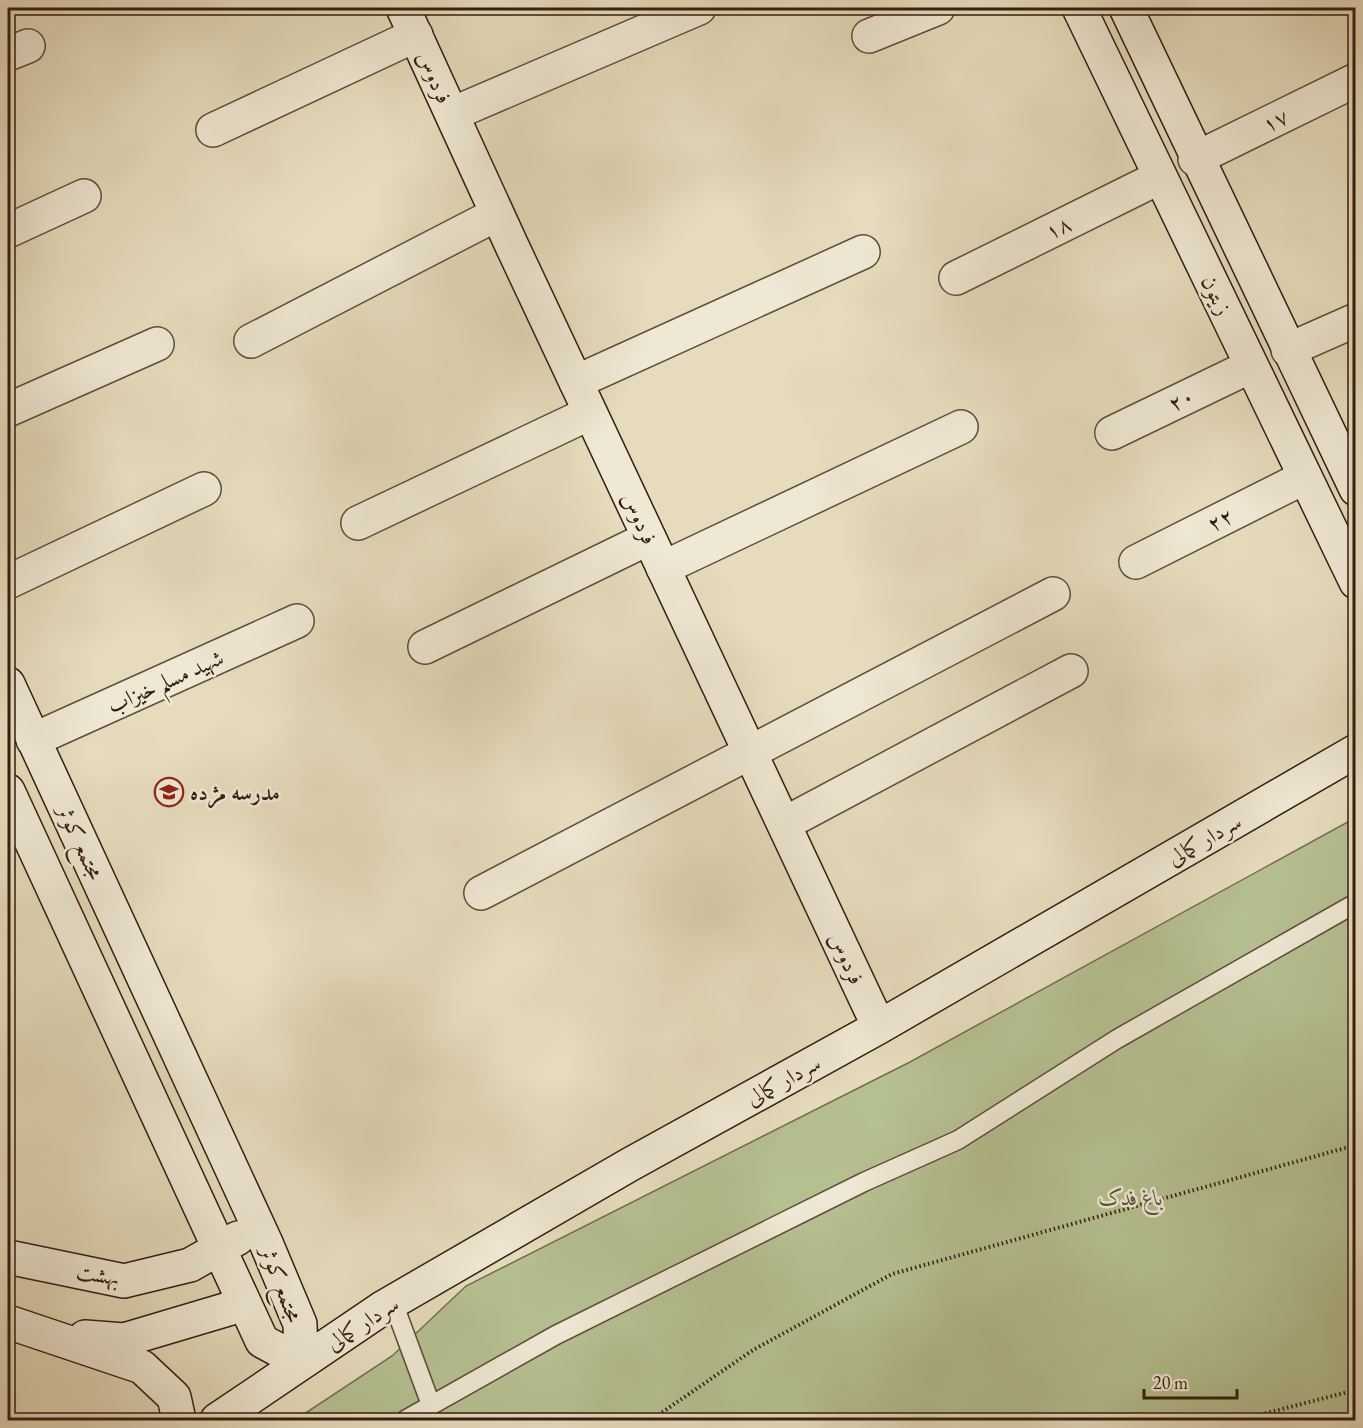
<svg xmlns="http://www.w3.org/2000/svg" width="1363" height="1428" font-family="'EB Garamond',Amiri,serif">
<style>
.green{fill:#b5c091;stroke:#746e50;stroke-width:1.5}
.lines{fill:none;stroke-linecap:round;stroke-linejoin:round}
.lane-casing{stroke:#604d3b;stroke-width:21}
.street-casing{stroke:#604d3b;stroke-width:36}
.secondary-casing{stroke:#341d10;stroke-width:36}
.path{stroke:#341d10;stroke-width:4;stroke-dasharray:1.5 3;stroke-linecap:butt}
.lane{stroke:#efe8d4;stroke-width:18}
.street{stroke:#efe8d4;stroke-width:33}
.secondary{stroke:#efe8d4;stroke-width:33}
.labels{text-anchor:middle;stroke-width:5;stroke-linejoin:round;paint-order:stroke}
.street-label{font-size:22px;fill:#341d10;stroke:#efe8d4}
.poi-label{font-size:22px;font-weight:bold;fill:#341d10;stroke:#efe8d4;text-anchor:start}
.park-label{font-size:22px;font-style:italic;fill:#5b4e37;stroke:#efe8d4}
</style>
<rect width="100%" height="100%" fill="#e6dcbd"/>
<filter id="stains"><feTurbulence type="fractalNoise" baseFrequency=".00333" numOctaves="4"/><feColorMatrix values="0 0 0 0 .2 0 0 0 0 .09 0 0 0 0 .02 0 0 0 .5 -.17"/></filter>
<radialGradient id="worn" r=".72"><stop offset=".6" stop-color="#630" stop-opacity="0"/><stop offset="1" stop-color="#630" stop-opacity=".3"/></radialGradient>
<path class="green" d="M1355,818V1420H295L392,1356L466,1286L910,1062Z"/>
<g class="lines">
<g class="lane-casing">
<path id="lane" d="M393,1302L431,1405
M405,1420L556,1335L864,1182L958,1140L1117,1039L1356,903"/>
</g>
<g class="street-casing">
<path id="street" d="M869,36L938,8
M8,54L28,46
M452,114L699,8
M213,130L416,35
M1195,159L1356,80
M8,231L84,196
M956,278L1160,177
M251,341L497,214
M1288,350L1356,320
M576,382L863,252
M8,410L157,344
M1112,433L1251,366
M358,523L590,413
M1136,562L1305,477
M663,568L961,427
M8,582L204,489
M425,647L649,538
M33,740L297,621
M784,824L1071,671
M481,893L1053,594"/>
</g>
<g class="secondary-casing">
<path id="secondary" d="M403,8L512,246L879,1027
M1079,8L1356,582
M1126,8L1356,489
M8,684L266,1243L300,1324L301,1362L262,1341L8,791
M8,1257L124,1281L190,1265L238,1238
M8,1322L142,1367L174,1397L179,1420
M85,1337L124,1340L245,1304
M217,1420L384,1307L629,1165L879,1027L1356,751"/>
</g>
<path class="path" d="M651,1420L753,1350L892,1274L1356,1145
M1239,1420L1356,1390"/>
<use href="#lane" class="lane"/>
<use href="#street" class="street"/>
<use href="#secondary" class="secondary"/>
</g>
<defs>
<g id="school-ring" transform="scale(1.5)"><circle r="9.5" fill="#efe8d4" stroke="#8f2418" stroke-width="1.5"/><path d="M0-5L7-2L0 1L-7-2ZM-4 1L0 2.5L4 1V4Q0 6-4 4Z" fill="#8f2418"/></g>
</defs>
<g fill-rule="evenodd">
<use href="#school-ring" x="169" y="792"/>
</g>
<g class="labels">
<g class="street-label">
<text transform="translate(435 77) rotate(66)" y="8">فردوس</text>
<text transform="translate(1275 120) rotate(-26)" y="8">۱۷</text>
<text transform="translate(1058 227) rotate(-26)" y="8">۱۸</text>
<text transform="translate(1217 295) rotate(64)" y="8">زیتون</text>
<text transform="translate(1181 399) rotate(-26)" y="8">۲۰</text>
<text transform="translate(640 518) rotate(65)" y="8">فردوس</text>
<text transform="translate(1220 519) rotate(-27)" y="8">۲۲</text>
<text transform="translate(165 681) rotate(-24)" y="8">شهید مسلم خیزاب</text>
<text transform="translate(1204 839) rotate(-30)" y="8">سردار کمالی</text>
<text transform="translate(81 842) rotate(65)" y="8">مجتمع کوثر</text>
<text transform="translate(847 958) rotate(65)" y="8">فردوس</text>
<text transform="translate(783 1080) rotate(-29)" y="8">سردار کمالی</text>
<text transform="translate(98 1274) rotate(9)" y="8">بهشت</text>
<text transform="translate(282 1284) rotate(69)" y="8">مجتمع کوثر</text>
<text transform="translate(362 1323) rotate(-33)" y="8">سردار کمالی</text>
</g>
<g class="poi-label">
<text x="190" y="800">مدرسه مژده</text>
</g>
<g class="park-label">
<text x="1131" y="1205">باغ فدک</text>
</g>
</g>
<rect width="1363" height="1428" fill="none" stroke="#e6dcbd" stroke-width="30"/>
<rect x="9" y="9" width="1345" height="1410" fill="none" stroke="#341d10" stroke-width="3"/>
<rect x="15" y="15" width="1333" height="1398" fill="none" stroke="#341d10" stroke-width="1.5"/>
<path d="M1144 1389v9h93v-9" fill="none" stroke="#341d10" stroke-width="3"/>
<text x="1153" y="1389" font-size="18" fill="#341d10" stroke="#efe8d4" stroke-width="4.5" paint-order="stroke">20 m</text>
<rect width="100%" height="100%" filter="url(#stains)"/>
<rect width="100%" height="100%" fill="url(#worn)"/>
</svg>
